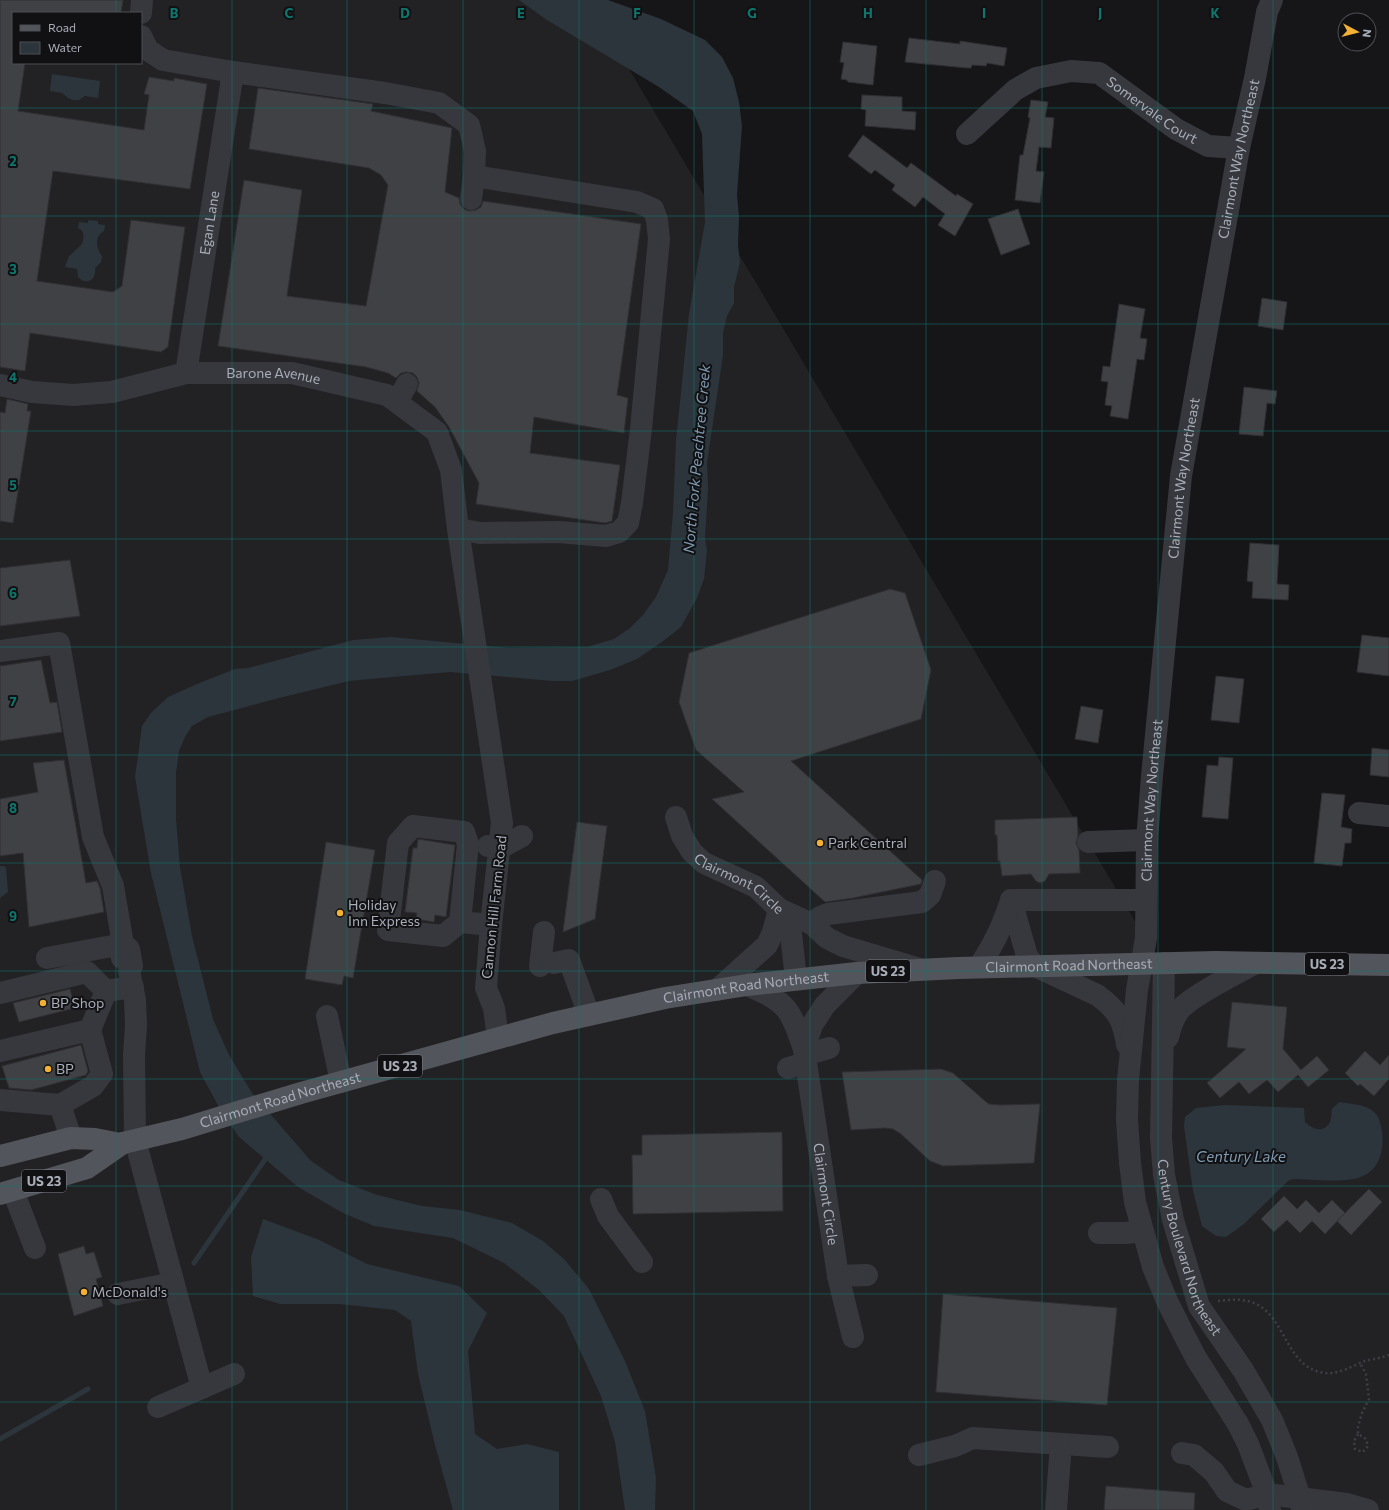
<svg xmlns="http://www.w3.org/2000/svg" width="1389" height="1510" font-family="Commissioner,sans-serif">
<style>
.built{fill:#222225;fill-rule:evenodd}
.water{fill:#2c353c}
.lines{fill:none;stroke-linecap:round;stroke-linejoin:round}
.stream{stroke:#2c353c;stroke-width:5}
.building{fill:#404145;stroke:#303034}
.path{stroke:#3d3f44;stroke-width:2.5;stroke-dasharray:2 3;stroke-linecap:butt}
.minor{stroke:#37383d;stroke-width:22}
.major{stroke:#53555c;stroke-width:22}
.grid{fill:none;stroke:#0f766e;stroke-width:1;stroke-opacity:0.55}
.poi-dot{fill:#f2b134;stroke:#111113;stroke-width:1.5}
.labels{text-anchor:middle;stroke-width:4;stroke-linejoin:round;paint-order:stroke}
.shield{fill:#111113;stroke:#7b7e86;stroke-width:1}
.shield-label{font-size:13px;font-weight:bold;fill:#a8adb8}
.street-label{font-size:14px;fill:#a8adb8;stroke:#111113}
.poi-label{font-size:14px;fill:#a8adb8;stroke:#111113;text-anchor:start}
.water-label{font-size:15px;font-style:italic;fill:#7f9bb3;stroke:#111113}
.grid-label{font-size:13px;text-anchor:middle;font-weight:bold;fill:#0f766e;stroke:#111113;stroke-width:4;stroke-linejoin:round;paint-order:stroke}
</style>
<rect width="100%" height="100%" fill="#161618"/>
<path class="built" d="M0,0H588L1154,953L1389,971V1510H0ZM13,13H141V63H13Z"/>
<path class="water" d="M519,0H608L661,19L705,40L722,57L733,78L739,102L742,126L737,195L739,217L738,245L740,263L734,287V303L727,316L723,333V355L707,463L708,489L705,538L707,550L704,579L697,598L681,627L662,642L637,659L610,670L572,681H552L450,672L392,677L349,681L279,698L208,717L192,726L185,737L179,751L176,773V819L180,867L192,936L213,1019L229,1055L252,1093L311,1161L339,1180L377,1195L422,1206L460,1210L512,1223L543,1241L564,1259L589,1289L625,1361L645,1411L656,1478L655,1510H625L615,1442L601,1396L564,1316L539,1290L504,1263L453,1238L374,1226L343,1213L298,1187L239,1137L221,1111L200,1072L151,873L135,777L142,726L151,713L168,697L197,684L235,669L248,668L353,640L391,637L508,648L587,647L614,639L630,628L643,615L656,597L668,570L673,513L676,441L689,314L705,222L702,134L693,111L659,87L547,20Z
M52,74L100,81L98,98L85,96L79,100H73L68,98L62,93L50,91Z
M88,220L98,221V224L105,225L104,231C94,237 96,248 102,256L101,262L95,268C97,280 86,286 78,277L77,269L65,267L69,256L82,244C84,238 85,231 78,228L79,222L88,223Z
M0,866H4L6,868L8,892L0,898Z
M1339,1102C1350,1104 1366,1104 1374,1112C1379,1116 1381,1125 1382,1131C1384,1148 1381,1168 1363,1176C1347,1184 1312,1179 1293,1179L1288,1181L1244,1224L1226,1237L1216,1236L1202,1226L1193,1191L1184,1126L1185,1117L1196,1108L1225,1105L1304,1108L1305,1122C1312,1129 1324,1134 1330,1122C1332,1118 1331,1113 1332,1109C1334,1107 1337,1104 1339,1102Z
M263,1219L317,1239L367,1264L459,1286L487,1313L468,1351L475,1434L497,1449L527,1444L559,1452V1510H453L435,1445L418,1374L411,1321L395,1310L339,1304H280L253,1296L251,1257Z"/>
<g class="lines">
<path class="stream" d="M194,1263L268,1155
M0,1439L88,1389"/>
</g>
<path class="building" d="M0,0H123L121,13H13V63H25L18,111L144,130L149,95L144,94L149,77L174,81V78L207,84L190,189L53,171L37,281L113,292L122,286L131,220L185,227L168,347L161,352L30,333L25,371L0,367Z
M909,38L960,44V41L1007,48L1004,66L987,63L986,66L972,65L971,68H967L905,62Z
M843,42L877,46L873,85L848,82L847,80L841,79L844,63L840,62Z
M258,88L373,104L371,111L452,128L445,192L459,198L460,204L464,209L469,211L476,210L481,207L483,201L641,224L617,395L628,398L624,433L534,417L530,453L620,465L612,521L605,523L476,504L479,483L449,427L435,407L417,391L419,383L417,377L413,373L406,372L401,373L396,378L388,373L366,367L218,346L244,180L302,190L287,296L366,306L388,185L381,175L369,168L249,149Z
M862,95L902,97V111L916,112L915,130L865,126L866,110L861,109Z
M1031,100L1048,102L1045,117L1054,118L1051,148L1039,147L1036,171L1044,172L1040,203L1015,200L1020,155H1023L1030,118L1028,117Z
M863,135L907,168L911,163L956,196L957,194L973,204L955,236L938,225L945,214L923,197L915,207L892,190L895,185L875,170L871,174L848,156Z
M1018,209L1030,244L1001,255L988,219Z
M1262,298L1287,302L1283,330L1258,326Z
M1119,304L1145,309L1140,338L1147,339L1144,360L1137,359L1128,419L1110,416L1112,406L1105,405L1108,382L1101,381L1103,366L1110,367Z
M1244,387L1277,391L1275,404L1267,403L1263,436L1239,434Z
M7,399L28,404L27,411H31L13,523L0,521V412L5,413Z
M1250,543L1279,545L1277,584L1289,585L1288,600L1252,598L1253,582L1247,581Z
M70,560L80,616L0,626V568Z
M890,589L905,593L931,670L921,719L791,761L922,880L921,884L853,898L825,902L712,799L744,792L696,750L679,702L689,653Z
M1362,635L1389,638V676L1357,672Z
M41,660L50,703L57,702L62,732L0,741V666Z
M1216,676L1244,679L1239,723L1211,720Z
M1081,706L1103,710L1098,743L1075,739Z
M1372,748L1389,750V777L1370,775Z
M1219,757L1233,758L1228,819L1202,817L1207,765L1218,766Z
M64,760L86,883L97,881L100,888L104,912L29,927L23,853L0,856V799L38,792L33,763Z
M1322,793L1345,795L1341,827L1352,829L1351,843H1345L1342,866L1314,863Z
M1077,817L1078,835L1076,843L1079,850L1080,873L1049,874L1045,881L1040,883L1036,881L1031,874L1002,876L1000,861H998L997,835H995V820Z
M577,822L607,826L595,919L563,932Z
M418,839L455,845L446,917L435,915L434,922L416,919L417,913L405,912L413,848H417Z
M326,842L375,850L353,978L344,976L342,985L305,979Z
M70,989L75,1008L19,1022L13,1003Z
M1232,1002L1287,1007L1283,1049L1301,1070L1317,1056L1329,1070L1308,1087L1298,1075L1278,1092L1267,1080L1249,1094L1239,1082L1220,1098L1207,1083L1246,1049L1227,1047Z
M81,1045L88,1071L86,1075L31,1090L9,1088L2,1066Z
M1365,1051L1380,1065L1389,1055V1079L1374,1096L1360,1084L1358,1086L1345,1073Z
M941,1069L953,1073L985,1101L989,1104L1000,1105L1040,1104L1034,1163L943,1166L930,1161L901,1134L893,1129L885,1128L851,1130L842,1072Z
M782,1132L783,1211L633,1214L632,1155H642V1135Z
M1369,1189L1382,1202L1351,1235L1337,1221Z
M1284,1196L1297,1209L1306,1200L1319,1213L1332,1200L1345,1213L1325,1234L1312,1221L1300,1233L1287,1220L1274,1232L1261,1219Z
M84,1246L86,1254L94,1252L102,1277L96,1279L103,1306L74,1316L58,1254Z
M943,1294L1117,1308L1107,1405L936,1392Z
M1106,1486L1195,1493L1194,1510H1104Z"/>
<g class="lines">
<path class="path" d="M1218,1301C1230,1300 1242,1298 1254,1303C1287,1317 1285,1368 1325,1373C1338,1375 1354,1365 1365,1361C1373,1359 1381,1358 1389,1355
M1358,1434L1354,1441L1355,1449L1363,1452L1368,1446L1366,1439L1358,1434V1427L1362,1413L1369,1399L1366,1374L1360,1363"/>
<g class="minor">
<path d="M141,13L142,0"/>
<path d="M141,36L148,50L163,60L233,72L385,93L439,103L469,125L475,151L474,176L637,202L653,209L657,220L659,239L641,429L632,503L628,523L619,532L606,536L559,532L480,533L458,529"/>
<path id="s1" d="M967,134L1015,90L1036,78L1071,71L1099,73L1176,129L1208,146L1239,148"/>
<path d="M471,199L474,176"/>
<path id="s2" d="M186,373L233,72"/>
<path id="s3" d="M0,385L32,392L73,395L112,392L186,373H292L387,395L437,432L451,470L458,529L502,823L491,925L486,988L494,1008L498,1038"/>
<path d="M397,402L407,384"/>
<path d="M0,651L59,643L93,837L113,886L123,944L120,951L122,958"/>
<path d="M1359,813L1389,816"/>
<path id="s4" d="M676,817L682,836L692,852L704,863L756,887L779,909L790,925L796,979"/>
<path d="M1088,842L1147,840"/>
<path d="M488,846L500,848L522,836"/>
<path d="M1011,900L1027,956L1035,966L1097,995C1117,1009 1124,1021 1127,1045"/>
<path d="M1011,900H1146"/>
<path d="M460,922L468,844L464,832L413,826L398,843L388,930L443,936L460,922L491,925"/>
<path d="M812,924L820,917L828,914L922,902L930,895L935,881"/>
<path d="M47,958L123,944L129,949L132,966L129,971L135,1000L136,1025L134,1055L135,1140L202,1388"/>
<path d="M554,963L569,960L589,1015"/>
<path id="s5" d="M1164,963L1161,1138L1164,1175L1173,1220L1199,1306L1243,1370L1272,1420L1287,1457L1300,1498L1302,1510"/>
<path d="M540,966L544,932"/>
<path d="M979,967C994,943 1002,928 1011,900"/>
<path id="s6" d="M747,985C788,1002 790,1009 804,1049L838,1276L853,1337"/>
<path d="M717,990L767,945L773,932L779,909L812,924L827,938L843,946L920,969"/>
<path d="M0,993L87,972L106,991L133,987"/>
<path d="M327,1016L341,1082"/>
<path d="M1168,1037C1170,1029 1173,1019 1178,1012C1188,997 1238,973 1256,963"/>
<path d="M804,1049L812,1025L825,1005L857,973"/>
<path d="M0,1051L90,1030L106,991"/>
<path d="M805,1055L829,1048"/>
<path d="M788,1068L806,1063"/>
<path d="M0,1100L60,1105L71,1138"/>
<path d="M60,1105L93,1086L102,1074L90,1030"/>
<path d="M13,1191L35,1248"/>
<path d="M601,1199L608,1216L642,1262"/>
<path d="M1099,1233H1126L1142,1231"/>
<path d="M838,1276L867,1275"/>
<path d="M118,1294L173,1283"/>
<path d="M158,1407L234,1374"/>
<path d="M1182,1453L1194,1455L1214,1472L1227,1491L1246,1500L1267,1494L1347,1504L1368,1510"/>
<path d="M919,1455L955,1446L973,1438L1108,1447"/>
<path d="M1056,1510L1061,1444"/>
<path id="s7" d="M1270,1510L1267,1494L1248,1444L1238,1424L1196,1358L1183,1333L1167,1301L1153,1267L1135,1202L1130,1163L1127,1120L1128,1080L1137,990L1146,938L1147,840L1152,776L1181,476L1239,148L1255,78L1267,12L1272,0"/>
</g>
<g class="major">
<path id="s8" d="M0,1156L71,1138L95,1139L120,1144L123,1143L182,1129L301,1093L553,1023L665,998L747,985L857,973L958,968L1216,962L1389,965"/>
<path d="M0,1194L87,1168L123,1143"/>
</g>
</g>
<path class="grid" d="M116,0V13M232,0V1510M347,0V1510M463,0V1510M579,0V1510M694,0V1510M810,0V1510M926,0V1510M1042,0V1510M1158,0V1510M1273,0V1510M116,63V1510M0,108H1389M0,216H1389M0,324H1389M0,431H1389M0,539H1389M0,647H1389M0,755H1389M0,863H1389M0,971H1389M0,1079H1389M0,1186H1389M0,1294H1389M0,1402H1389"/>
<g class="poi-dot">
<circle cx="820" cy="843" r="4"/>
<circle cx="340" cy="913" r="4"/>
<circle cx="43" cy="1003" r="4"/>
<circle cx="48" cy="1069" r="4"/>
<circle cx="84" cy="1292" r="4"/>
</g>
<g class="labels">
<g class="shield">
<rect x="1305" y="953" width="44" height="22" rx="3"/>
<rect x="866" y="960" width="44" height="22" rx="3"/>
<rect x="378" y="1055" width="44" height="22" rx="3"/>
<rect x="22" y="1170" width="44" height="22" rx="3"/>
</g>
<g class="shield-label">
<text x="1327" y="969">US 23</text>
<text x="888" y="976">US 23</text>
<text x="400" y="1071">US 23</text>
<text x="44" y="1186">US 23</text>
</g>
<g class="street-label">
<text dy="5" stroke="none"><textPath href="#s1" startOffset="218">Somervale Court</textPath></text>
<text dy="5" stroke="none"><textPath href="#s7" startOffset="1390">Clairmont Way Northeast</textPath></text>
<text dy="5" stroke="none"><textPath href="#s2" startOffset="152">Egan Lane</textPath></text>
<text dy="5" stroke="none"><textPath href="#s3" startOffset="277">Barone Avenue</textPath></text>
<text dy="5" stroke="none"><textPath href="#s7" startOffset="1066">Clairmont Way Northeast</textPath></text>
<text dy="5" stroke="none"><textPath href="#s7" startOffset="742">Clairmont Way Northeast</textPath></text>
<text dy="5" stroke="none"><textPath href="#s4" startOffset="96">Clairmont Circle</textPath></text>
<text transform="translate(494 907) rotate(-84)" y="5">Cannon Hill Farm Road</text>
<text dy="5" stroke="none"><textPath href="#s8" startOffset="1093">Clairmont Road Northeast</textPath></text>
<text dy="5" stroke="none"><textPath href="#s8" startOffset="769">Clairmont Road Northeast</textPath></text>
<text dy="5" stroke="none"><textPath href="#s8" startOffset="289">Clairmont Road Northeast</textPath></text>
<text dy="5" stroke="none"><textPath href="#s6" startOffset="237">Clairmont Circle</textPath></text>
<text dy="5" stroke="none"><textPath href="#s5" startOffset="289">Century Boulevard Northeast</textPath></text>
</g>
<g class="poi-label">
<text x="828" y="848">Park Central</text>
<text x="348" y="910">Holiday<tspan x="348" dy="16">Inn Express</tspan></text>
<text x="51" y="1008">BP Shop</text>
<text x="56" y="1074">BP</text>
<text x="92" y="1297">McDonald's</text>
</g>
<g class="water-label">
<text transform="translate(697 459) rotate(-85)" y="5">North Fork Peachtree Creek</text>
<text x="1241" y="1162">Century Lake</text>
</g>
</g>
<g class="grid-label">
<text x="174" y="18">B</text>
<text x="289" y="18">C</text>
<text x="405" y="18">D</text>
<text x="521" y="18">E</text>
<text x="637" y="18">F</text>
<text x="752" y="18">G</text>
<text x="868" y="18">H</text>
<text x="984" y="18">I</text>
<text x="1100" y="18">J</text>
<text x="1215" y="18">K</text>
<text x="13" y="166">2</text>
<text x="13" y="274">3</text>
<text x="13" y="382">4</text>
<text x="13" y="490">5</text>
<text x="13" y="598">6</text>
<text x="13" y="706">7</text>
<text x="13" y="813">8</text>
<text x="13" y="921">9</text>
</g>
<rect x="12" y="12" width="130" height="52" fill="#111113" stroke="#4d4f55"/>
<rect x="20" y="25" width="20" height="6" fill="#53555c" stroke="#4d4f55"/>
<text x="48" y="32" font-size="12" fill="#a8adb8">Road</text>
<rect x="20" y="42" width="20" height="12" fill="#2c353c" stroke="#4d4f55"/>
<text x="48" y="52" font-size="12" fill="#a8adb8">Water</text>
<g transform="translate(1357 32) rotate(97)"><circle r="19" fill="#111113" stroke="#4d4f55"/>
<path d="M0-3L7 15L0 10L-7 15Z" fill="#f2b134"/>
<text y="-6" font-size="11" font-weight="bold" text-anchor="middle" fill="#a8adb8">N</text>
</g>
</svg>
